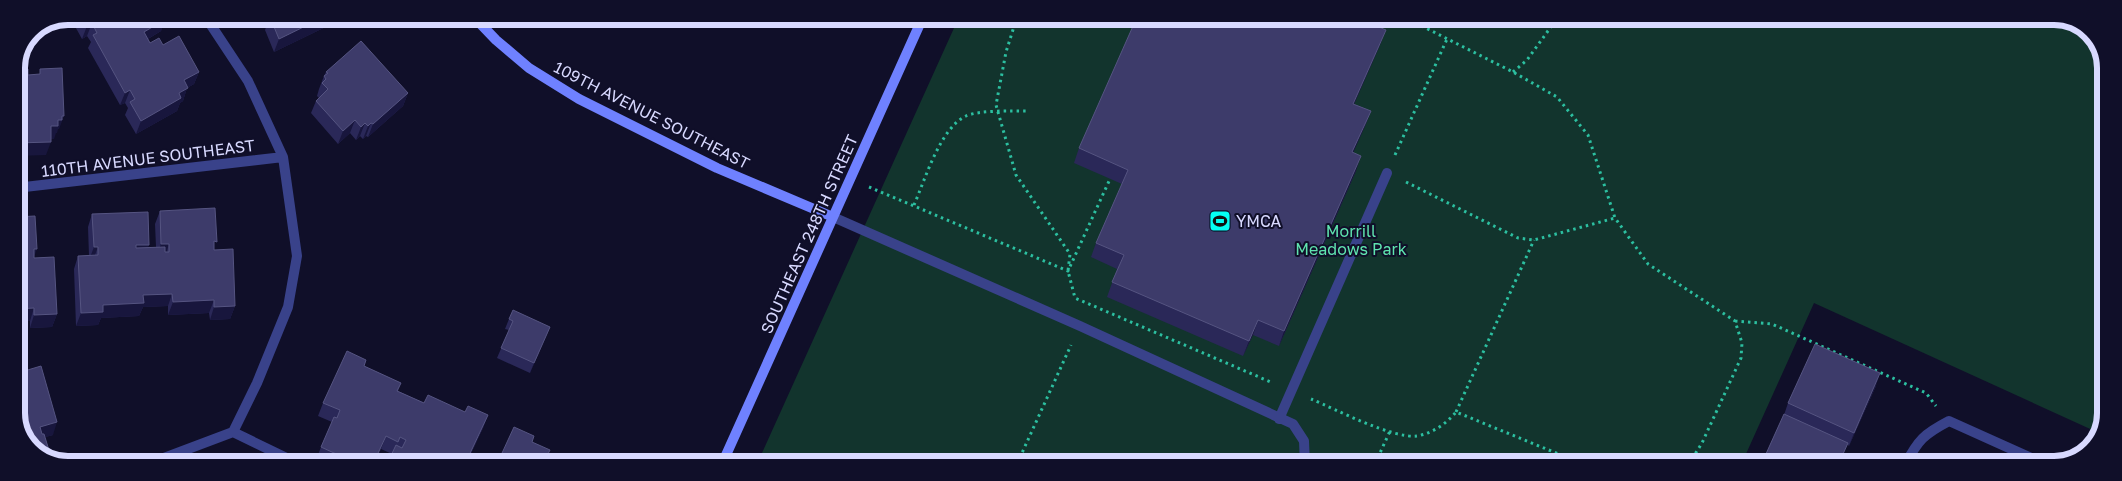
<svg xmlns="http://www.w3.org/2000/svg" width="2122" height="481" font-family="'Golos Text',sans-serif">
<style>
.green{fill:#12342d}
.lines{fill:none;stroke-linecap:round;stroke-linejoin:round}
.path{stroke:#2cbfa0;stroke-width:3;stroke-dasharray:2.5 4;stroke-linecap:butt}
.lane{stroke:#39428a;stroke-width:10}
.street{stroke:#39428a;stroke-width:10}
.secondary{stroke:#6f81ff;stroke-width:10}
.wall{fill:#2a2858}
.shaded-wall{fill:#18163d}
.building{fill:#3d3b6a;stroke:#555481}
.labels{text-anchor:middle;stroke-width:4;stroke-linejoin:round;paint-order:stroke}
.street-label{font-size:16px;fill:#d8d9ff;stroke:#100f29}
.poi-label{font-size:16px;fill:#d8d9ff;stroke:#100f29;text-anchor:start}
.park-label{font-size:16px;fill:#5fe4af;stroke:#100f29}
.rim{fill:none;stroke:#d8d9ff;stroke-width:6}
</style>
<rect width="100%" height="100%" fill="#100f29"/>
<path class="green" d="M959,17H2064L2093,34L2105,62V423L2099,433L1814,303L1741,465L757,464Z"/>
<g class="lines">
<path class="path" d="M1017,17L1006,52L996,105L1016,175L1070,254L1068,271L1075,298L1273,383
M1404,17L1513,72L1557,97L1588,135L1615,218L1648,264L1735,321L1742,343L1741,358L1702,443L1688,465
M1513,72L1527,60L1558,17
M1395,155L1447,39
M1406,182L1518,238L1534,240L1615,218
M869,187L1068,271L1110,179
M914,205C925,180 940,128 966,116C979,110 1012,111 1027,111
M1735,321L1772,324L1926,393L1936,406
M1311,399C1335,409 1393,439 1417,436C1433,433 1446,424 1456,412L1583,464
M1456,412L1534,240
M1017,464L1071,345
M1375,464L1390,431
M1447,464L1457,461L1483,464"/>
<path class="lane" d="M833,217L1080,326L1293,424L1304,441L1305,464
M1279,419L1387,173"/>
<path class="street" d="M205,16L248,81L283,157L297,256L288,307L257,383L233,432
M16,188L283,157
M148,464L233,432L299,464
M1905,465C1918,440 1924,434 1949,421L2047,465"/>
<path class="secondary" d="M473,16L496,40L529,68L579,99L717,168L833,217
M722,464L923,17"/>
</g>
<path class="wall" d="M72,16H165L161,31L148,39L150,43L163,45L199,72L194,84L187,88L183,101L180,103L177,111L136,134L125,115L128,108L125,103L120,105L88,48L91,42L87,36L82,39L71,19Z
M270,17L342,19L274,52L265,30Z
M1380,45L1354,104L1371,111L1365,126L1353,152L1356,171L1279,346L1253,335L1243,356L1107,297L1117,269L1091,257L1096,243L1122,184L1074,163L1079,148Z
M326,72L408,93L403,106L368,137L366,136L363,139L360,136L356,140L350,133L338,144L311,113L316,101L319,98L317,96L319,89L324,76Z
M160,211L214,249L235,306L230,319L210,320L209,313L168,315V306L143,307L139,316L101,318L98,325L76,326L74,269L78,256H89L88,227L92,214L148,248L156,247L155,224Z
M34,257L57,314L52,327L30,328V321Z
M509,319L550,327L530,373L497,358L509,330L505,329Z
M366,360L364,366L401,383L398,391L424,403L465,412L488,415L483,428L466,464H387L392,454L381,449L374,464H324L316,460L321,447L332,422L318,416L323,403Z
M21,372L53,435L45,437L18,381Z
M1876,386L1849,446L1847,444L1839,465H1761L1784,415L1788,403Z"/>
<path class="shaded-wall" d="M326,16H343L342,19L274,52L279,39Z
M166,19L161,31L139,44L144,32Z
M92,23L87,36L82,39L87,26Z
M1386,30L1380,45L1348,118L1353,104Z
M199,72L194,84L187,88L183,101L180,103L177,111L136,134L141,121L184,80Z
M130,90L125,103L120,105L125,93Z
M408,93L403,106L368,137L373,124Z
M1371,111L1365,126L1347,167L1352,152Z
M62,116H64L59,129H58L57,133H56L54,139H46L51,126Z
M355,120L350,133L338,144L343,131Z
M365,123L360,136L356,140L361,127Z
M371,123L366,136L363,139L368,126Z
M51,142L46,155L16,156V143Z
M1361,156L1356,171L1279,346L1284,331Z
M161,244H169L165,257H156Z
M136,245H149L144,258H132Z
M94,247H98L93,260H89Z
M34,249H37L32,262Z
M172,294L168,306L143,307L139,316L101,318L98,325L76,326L81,313L103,305L143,295Z
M214,300L209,313L168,315L173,302Z
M235,306L230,319L210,320L214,307Z
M34,308L30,321H17V309Z
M57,314L52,327L30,328L34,315Z
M1258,320L1253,335L1243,356L1249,341Z
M550,327L546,337L530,373L534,363Z
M1880,373L1876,386L1849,446L1854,433Z
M488,415L483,428L466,464H465Z
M57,422L53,435L35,440L40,427Z
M386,436L381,449L374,464H373Z"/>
<path class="building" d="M82,16H165L166,19L144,32L150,43L159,38L163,45L179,36L199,72L184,80L188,88L179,93L181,98L141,121L130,102L135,99L130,90L125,93L93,35L97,33L92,23L87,26Z
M270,16H326L279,39L270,17Z
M1137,17H1355L1386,30L1353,104L1371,111L1352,152L1361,156L1284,331L1258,320L1249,341L1112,282L1124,255L1096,243L1128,170L1079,148Z
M361,41L408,93L373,124L371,123L368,126L365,123L361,127L355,120L343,131L316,101L328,89L322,83L326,79L324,76L328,73L326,72Z
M62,68L64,116H62V120H58V126H51V142L16,143V70L28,69V75L40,74V69Z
M215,208L217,242L214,241V250L233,249L235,306L214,307V300L173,302L172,294L143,295L144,303L103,305V312L81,313L78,256L98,255V247H94L92,214L148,212L149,245H136V248L165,247V252H169V244H161L160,211Z
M35,216L37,249H34V258L54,257L57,314L34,315V308L17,309L16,217Z
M513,310L550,327L534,363L501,348L513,321L509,319Z
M1815,344L1880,373L1854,433L1788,403Z
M347,351L366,360L364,366L401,383L397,391L424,403L428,395L465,412L468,406L488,415L465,464H458L446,459L444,464H387L396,445L402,448L406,440L400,437L398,442L386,436L373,464H358L321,447L334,417L337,418L340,410L323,403Z
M41,366L57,422L40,427L42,434H44L52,460L29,447L17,419V381L24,379L21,372Z
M1784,414L1848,443L1838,465H1761Z
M514,427L534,436L532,442L550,450L546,458L559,464H497Z
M562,456L579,464H559Z"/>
<defs>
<g id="stadium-square" transform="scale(1.125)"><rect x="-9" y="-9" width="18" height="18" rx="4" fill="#04fff3" stroke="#100f29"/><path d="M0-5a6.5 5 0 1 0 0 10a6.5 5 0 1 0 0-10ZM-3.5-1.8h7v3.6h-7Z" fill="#111"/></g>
</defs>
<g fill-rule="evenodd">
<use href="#stadium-square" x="1220" y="221"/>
</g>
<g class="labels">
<g class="street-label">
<text transform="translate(652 115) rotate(27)" y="6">109TH AVENUE SOUTHEAST</text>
<text transform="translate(148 158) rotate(-7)" y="6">110TH AVENUE SOUTHEAST</text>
<text transform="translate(809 234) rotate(-66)" y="6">SOUTHEAST 248TH STREET</text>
</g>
<g class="poi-label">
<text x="1236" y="227">YMCA</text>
</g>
<g class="park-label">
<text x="1351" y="237">Morrill<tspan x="1351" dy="18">Meadows Park</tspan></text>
</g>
</g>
<path d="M0 0H2122V481H0ZM68 25H2054A43 43 0 0 1 2097 68V413A43 43 0 0 1 2054 456H68A43 43 0 0 1 25 413V68A43 43 0 0 1 68 25Z" fill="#100f29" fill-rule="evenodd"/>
<path class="rim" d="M68 25H2054A43 43 0 0 1 2097 68V413A43 43 0 0 1 2054 456H68A43 43 0 0 1 25 413V68A43 43 0 0 1 68 25Z"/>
</svg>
